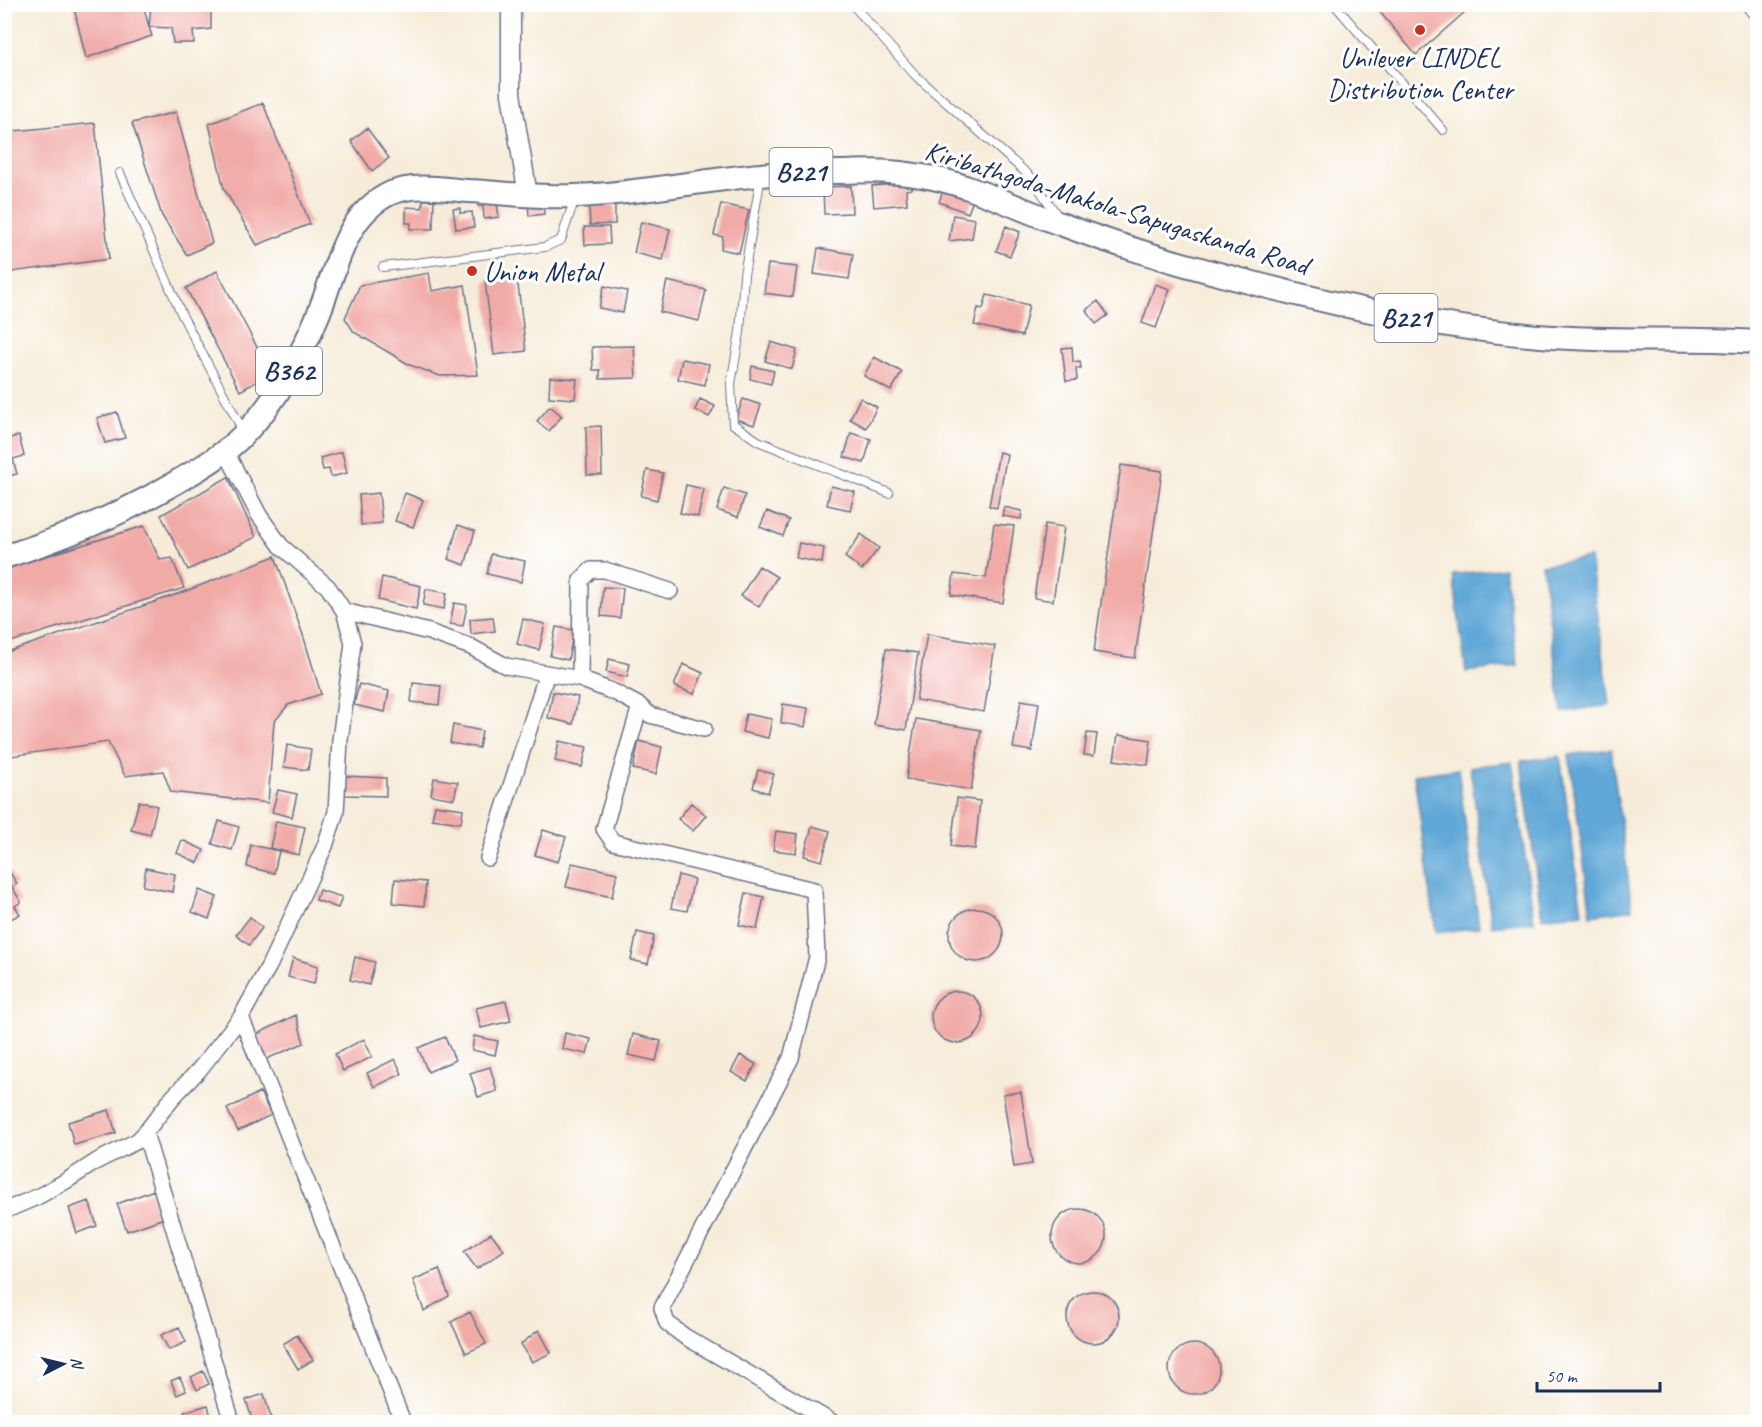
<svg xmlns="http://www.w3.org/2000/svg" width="1762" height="1427" font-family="Caveat,sans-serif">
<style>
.water{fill:#61a8d7;stroke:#3e6c9a;stroke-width:1.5}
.building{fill:#f1aba7}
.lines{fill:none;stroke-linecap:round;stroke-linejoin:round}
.service-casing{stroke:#687189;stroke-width:10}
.minor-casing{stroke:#687189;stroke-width:18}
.tertiary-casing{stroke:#687189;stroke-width:21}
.primary-casing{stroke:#687189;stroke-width:26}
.service{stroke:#fff;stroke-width:8}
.minor{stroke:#fff;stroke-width:15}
.tertiary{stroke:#fff;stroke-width:18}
.primary{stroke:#fff;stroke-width:22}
.poi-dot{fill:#c8321e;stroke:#fff;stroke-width:2}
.labels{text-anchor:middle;stroke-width:6;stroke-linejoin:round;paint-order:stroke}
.shield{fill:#fff;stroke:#5f6d8e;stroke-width:1.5}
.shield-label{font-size:27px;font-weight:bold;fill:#1b2f5e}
.poi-label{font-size:28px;fill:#1b2f5e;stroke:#fff}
.street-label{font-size:28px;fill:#1b2f5e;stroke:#fff}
</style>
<rect width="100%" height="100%" fill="#fff"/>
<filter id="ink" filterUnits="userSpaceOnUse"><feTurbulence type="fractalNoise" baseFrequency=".0167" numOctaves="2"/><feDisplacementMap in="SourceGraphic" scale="12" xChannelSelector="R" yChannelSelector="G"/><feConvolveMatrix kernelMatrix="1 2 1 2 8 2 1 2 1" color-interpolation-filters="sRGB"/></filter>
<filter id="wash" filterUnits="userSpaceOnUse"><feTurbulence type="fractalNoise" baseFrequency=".008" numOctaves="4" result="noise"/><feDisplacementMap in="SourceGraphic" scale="24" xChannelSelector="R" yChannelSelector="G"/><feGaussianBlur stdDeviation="1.35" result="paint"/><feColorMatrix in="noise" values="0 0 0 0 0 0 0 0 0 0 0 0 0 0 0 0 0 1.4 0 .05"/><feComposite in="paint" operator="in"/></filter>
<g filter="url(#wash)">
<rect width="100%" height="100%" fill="#f6ecd9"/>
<path class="water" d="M1590,558L1610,705L1562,712L1542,565Z
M1504,568L1518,665L1466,672L1453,575Z
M1611,749L1632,909L1591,915L1569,755Z
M1560,756L1582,913L1542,918L1521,761Z
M1512,762L1534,921L1492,926L1470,767Z
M1458,769L1479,927L1436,933L1414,775Z"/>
<g id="blocks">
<path class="building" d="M73,4H143L149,27L151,4H211V29L193,31L194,43H173L171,28L149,27L152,36L86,58Z
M1373,4H1474L1416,55Z
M263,103L310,224L257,245L224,189L209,124Z
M176,112L212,243L187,255L162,216L132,123Z
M95,123L109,259L4,273V132Z
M367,128L389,158L372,171L351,141Z
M911,183L912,189L906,190L907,204L874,207L872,186Z
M945,184L975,195L968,213L939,202Z
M851,186L852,213L824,214L823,187Z
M492,197L493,204H497L499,217L484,219L483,206H478L477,199Z
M423,200H434L433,229H410L411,223H406V207L422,208Z
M543,202L544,214L529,216L528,203Z
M721,204L749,210L739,253L721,249L723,237L714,235Z
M615,205V224L590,225L589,206Z
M460,208V213L472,212L474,227L456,229L453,209Z
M953,215L975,219L972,238L949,241Z
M641,222L670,229L663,260L634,253Z
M1006,226L1020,232L1010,256L996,251Z
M584,227H609L610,244L585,245Z
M818,248L853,254L849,279L814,274Z
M768,264L797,267L793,297L764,293Z
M217,271L271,374L240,391L186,288Z
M429,273L432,291L465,285L478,375L440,376L410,365L354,332L345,318L360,285Z
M517,277L526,351L494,355L485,281Z
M667,281L706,290L699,321L660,312Z
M1155,284L1170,289L1156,328L1142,323Z
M604,286L627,291L623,313L599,308Z
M987,295L1029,305L1022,336L974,325L978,308L983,309Z
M1098,301L1108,315L1096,324L1086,310Z
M771,342L797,350L792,369L765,361Z
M634,346L636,378L600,379V370H593L592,347Z
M1072,347L1073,362L1080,361L1081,368H1076L1077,380L1066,381L1062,348Z
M874,357L902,372L891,391L864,376Z
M682,359L709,364L705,385L678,379Z
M752,366L774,371L771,384L750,379Z
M550,377L577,379L575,399L549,397Z
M860,398L877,407L866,428L850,419Z
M700,399L715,406L709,417L695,410Z
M743,399L761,405L754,425L736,419Z
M550,406L562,416L549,431L537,421Z
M117,412L125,438L105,443L97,418Z
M601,426L602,475H587L586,427Z
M851,433L871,439L864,463L844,457Z
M19,436L24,456L13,459L17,474L4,477V439Z
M342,452L347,473L331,477L329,469L323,470L320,458Z
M999,452L1007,454L997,508L989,506Z
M1121,465L1162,471L1135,658L1094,652Z
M647,470L663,473L657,500L641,496Z
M228,477L256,537L188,570L161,515Z
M686,485L704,489L698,517L680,513Z
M831,486L855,492L850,510L827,505Z
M724,488L745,495L738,517L717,510Z
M379,493L382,523L361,525L359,495Z
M405,493L423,500L413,527L395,521Z
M1004,507L1022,511L1021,519L1002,516Z
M767,511L789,520L783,536L760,527Z
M994,524L1014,526L1003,603L951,595L954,574L986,578Z
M1045,524L1064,527L1053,601L1034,598Z
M458,525L475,531L465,565L448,559Z
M144,526L160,560L172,558L184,588L4,644V569Z
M861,534L879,548L862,570L845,557Z
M799,543L824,548L822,563L796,558Z
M491,554L525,561L521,582L487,574Z
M275,556L304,638L321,694L288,705L274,722L268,803L171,792L163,771L125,776L108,742L4,757V653L181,593Z
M759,566L777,577L759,607L741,596Z
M382,577L421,586L416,609L378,600Z
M603,587L623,588L620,618L601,616Z
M426,589L447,593L444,609L423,605Z
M454,603L467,605L463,626L450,624Z
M493,617L495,631L471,634L470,619Z
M523,619L545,624L539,650L517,644Z
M556,627L574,630L568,660L550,656Z
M927,634L995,646L984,712L916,700Z
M886,649L918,653L906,730L874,725Z
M609,659L630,664L627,677L606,672Z
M683,664L703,673L694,694L674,686Z
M413,683L441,686L439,705L411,702Z
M359,684L389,691L385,712L354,705Z
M553,692L578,697L573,724L548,718Z
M1021,700L1039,703L1032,751L1013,748Z
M783,704L808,708L805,727L781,723Z
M746,714L772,719L768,738L742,732Z
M916,719L981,730L971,790L906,779Z
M453,725L482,731L479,748L450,743Z
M1087,733L1097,734L1094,756L1084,755Z
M1118,735L1151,740L1148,765L1114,760Z
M559,741L587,747L582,767L555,761Z
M639,741L662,747L656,774L633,769Z
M287,745L311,749L308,770L284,767Z
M758,770L774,774L768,793L753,788Z
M345,776L386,778V796L345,795Z
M434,778L458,782L454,799L431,795Z
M278,790L297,794L292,817L272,812Z
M957,798L980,801L975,849L951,846Z
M139,801L157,806L150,835L131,830Z
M691,803L706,815L693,831L678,819Z
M435,805L463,809L461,823L432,819Z
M219,821L239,827L232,850L212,844Z
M276,821L305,827L299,855L270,848Z
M812,826L830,831L822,861L804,856Z
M543,830L566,837L558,862L535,855Z
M776,831L798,834L796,853L773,850Z
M182,840L204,850L198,863L177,853Z
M251,845L279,851L274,873L247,867Z
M572,863L617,873L612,897L566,887Z
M6,866L17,884L12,887L21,902L15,906L20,914L4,923V867Z
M146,868L175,874L172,892L143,886Z
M678,875L694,879L687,911L671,908Z
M395,879L426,882L424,906L393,903Z
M199,890L217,897L209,919L192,912Z
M319,890L342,897L338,908L316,900Z
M746,893L764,897L757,929L739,925Z
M949 935a27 27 0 1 1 54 0a27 27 0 1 1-54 0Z
M250,917L262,928L249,945L236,935Z
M637,932L654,936L648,964L631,960Z
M355,957L375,962L369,985L350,980Z
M293,958L318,966L314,984L288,977Z
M931 1017a26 26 0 1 1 52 0a26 26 0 1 1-52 0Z
M506,1001L511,1021L481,1028L476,1008Z
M296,1015L304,1043L264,1060L257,1034Z
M565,1033L591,1039L587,1054L562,1049Z
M633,1034L661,1041L656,1061L628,1055Z
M474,1036L498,1041L495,1055L472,1050Z
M445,1037L455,1060L428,1072L418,1048Z
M364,1039L372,1057L343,1071L335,1054Z
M740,1055L756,1064L747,1081L731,1072Z
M395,1059L402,1074L374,1087L367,1073Z
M490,1067L497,1091L478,1097L470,1073Z
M260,1092L271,1115L238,1131L227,1109Z
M1021,1092L1032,1164L1014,1167L1003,1094Z
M109,1110L116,1133L74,1145L68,1122Z
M154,1190L164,1218L127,1231L117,1204Z
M89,1201L97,1226L77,1233L69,1208Z
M1052 1236a27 27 0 1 1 54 0a27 27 0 1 1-54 0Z
M491,1233L504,1250L477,1269L464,1252Z
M439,1269L449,1296L424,1311L413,1280Z
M1067 1317a26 26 0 1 1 52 0a26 26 0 1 1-52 0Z
M470,1312L486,1344L466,1353L451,1322Z
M179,1327L186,1342L169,1350L161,1335Z
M539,1330L551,1353L532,1362L521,1344Z
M297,1335L313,1360L298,1369L283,1344Z
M1169 1369a25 25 0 1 1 50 0a25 25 0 1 1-50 0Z
M203,1371L209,1384L197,1390L191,1377Z
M180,1377L186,1391L177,1395L171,1381Z
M264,1394L271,1418L253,1422L246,1400Z
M208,1405L212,1422H187L184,1412Z"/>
</g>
</g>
<g filter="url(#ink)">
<use href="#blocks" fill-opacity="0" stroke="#687189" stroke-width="1.5"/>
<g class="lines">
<g class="service-casing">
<path id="service" d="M852,4L916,76L1031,177L1059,218
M1334,4L1443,130
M1744,4L1758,21
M120,173L182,315L243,431
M761,176L744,275L740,332L731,384L733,424L758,441L889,493
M383,267L545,247L561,240L575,198"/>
</g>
<g class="minor-casing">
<path id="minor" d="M344,611L429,632L471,647L506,666L580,679L616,693L640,706L650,715L704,729
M580,679L581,580L591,570H605L670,591
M640,706L604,829L613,842L814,890L817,957L791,1058L662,1308L667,1323L684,1336L832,1422
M488,858L547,673
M241,1017L403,1422
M145,1133L232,1422
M4,1211L39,1196L66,1181L97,1161L137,1141L145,1133L173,1097L199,1070L241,1017L269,966L325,846L336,812L340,740L353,643L344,611L328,587L281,546L259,515L225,450"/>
</g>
<g class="tertiary-casing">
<path id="tertiary" d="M511,4V94L528,195"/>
</g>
<g class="primary-casing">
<path id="primary" d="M4,557C61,539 115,517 166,488C194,472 224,456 246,432C277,400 301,356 318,315C336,272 343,215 391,193C415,183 444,189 469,191C504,193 541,198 576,196C638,194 700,180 761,175C787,172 814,172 840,172C856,172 872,170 889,172C914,174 941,178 965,187C999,198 1032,214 1066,226C1127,249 1190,267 1253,283C1351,309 1451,330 1552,337C1620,342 1689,337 1758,342"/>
</g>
<use href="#service" class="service"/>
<use href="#minor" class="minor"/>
<use href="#tertiary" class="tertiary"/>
<use href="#primary" class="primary"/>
</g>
</g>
<g class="poi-dot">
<circle cx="1420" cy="30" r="6"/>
<circle cx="472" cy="271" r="6"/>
</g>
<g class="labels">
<g class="shield">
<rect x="769.5" y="148" width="63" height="48" rx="4.5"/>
<rect x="1374.5" y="294" width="63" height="48" rx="4.5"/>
<rect x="256" y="347" width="66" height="48" rx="4.5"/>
</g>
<g class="shield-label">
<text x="801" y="181">B221</text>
<text x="1406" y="327">B221</text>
<text x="289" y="380">B362</text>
</g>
<g class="poi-label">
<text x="1420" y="67">Unilever LINDEL<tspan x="1420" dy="32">Distribution Center</tspan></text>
<text x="484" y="281" text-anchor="start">Union Metal</text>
</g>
<g class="street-label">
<text transform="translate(1117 207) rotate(17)" y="10">Kiribathgoda-Makola-Sapugaskanda Road</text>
</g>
</g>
<rect width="1762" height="1427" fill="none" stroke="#fff" stroke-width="24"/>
<g transform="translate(63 1364) rotate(83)" stroke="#ffffff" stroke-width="4.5" paint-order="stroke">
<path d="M0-4.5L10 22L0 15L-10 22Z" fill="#1b2f5e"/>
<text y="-9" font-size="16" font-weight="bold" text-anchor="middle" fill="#1b2f5e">N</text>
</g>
<path d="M1537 1382v9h123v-9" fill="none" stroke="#1b2f5e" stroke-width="3"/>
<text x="1546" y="1382" font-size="18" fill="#1b2f5e" stroke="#ffffff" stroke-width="4.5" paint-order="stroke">50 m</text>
</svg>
